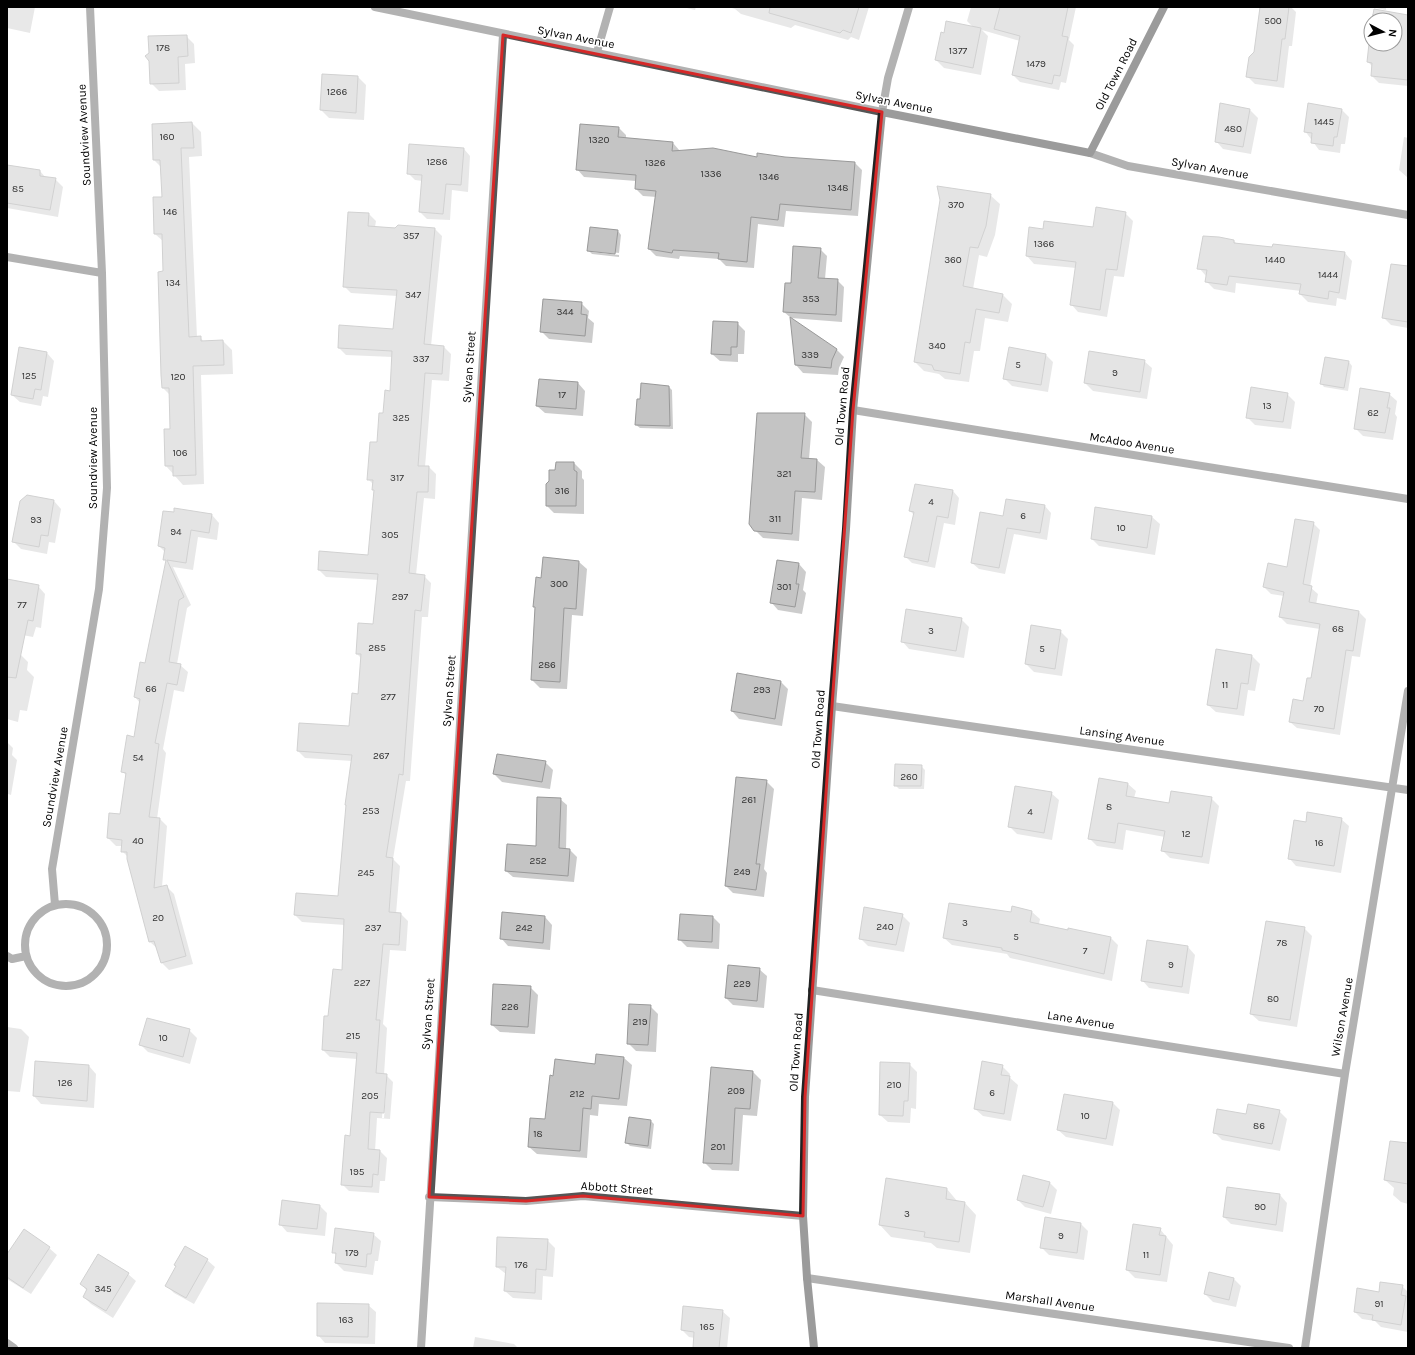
<svg xmlns="http://www.w3.org/2000/svg" width="1415" height="1355" font-family="Karla,sans-serif">
<style>
.shadow{fill:#0003;fill-rule:evenodd}
.building{fill:#c4c4c4;stroke:#999}
.lines{fill:none;stroke-linecap:round;stroke-linejoin:round}
.minor{stroke:#555;stroke-width:8}
.tertiary{stroke:#555;stroke-width:8}
.secondary{stroke:#222;stroke-width:8}
.marked{fill:none;stroke:#d62828;stroke-width:3;stroke-linejoin:round}
.labels{text-anchor:middle;stroke-width:3;stroke-linejoin:round;paint-order:stroke}
.number-label{font-size:10px;fill:#313131}
.street-label{font-size:12px;fill:#000;stroke:#fff}
</style>
<rect width="100%" height="100%" fill="#fff"/>
<path class="shadow" d="M7,7H35L30,33L7,28Z
M683,7H696L695,10Z
M729,7H869L859,40L851,37L848,40L795,25L791,28L741,14L735,9Z
M971,7H1076L1069,40L1074,45L1066,83L1061,82L1059,90L1020,82L1013,75L1020,41L982,30L988,36L981,75L944,68L936,60L973,27L967,21Z
M1260,7H1291L1296,12L1292,46H1289L1284,88L1255,84L1248,77L1255,52Z
M1372,7H1386V10Z
M1372,14L1408,19V86L1379,83L1372,76L1373,67L1368,62L1371,27V44H1395V20H1372Z
M186,36L194,44L195,63L185,64L186,90L159,91L151,83Z
M358,77L366,85L364,120L329,118L321,110Z
M1221,104L1250,110L1258,118L1251,154L1223,149L1216,141Z
M1342,110L1349,117L1345,144H1341L1340,153L1319,150L1305,131Z
M192,123L201,132L202,156L189,157L197,337H200L204,342L223,341L232,350L233,374L201,375L204,484L183,485L166,466L171,430L170,395L163,388L164,242L155,234L163,198L161,167L154,160Z
M619,128L626,135V138L673,143L680,151L757,158H785L855,163L862,170L858,216L786,211L784,227L758,224L754,268L726,266L719,259L680,256L679,259L656,256L649,249L657,197L643,196L636,189V181L584,177L577,169Z
M1404,137L1408,138V178L1399,170Z
M464,149L470,156L468,192L452,190L450,220L427,219L420,212L422,181L415,180L408,173Z
M7,166L40,171L46,178L55,179L63,187L58,217L7,208Z
M990,195L1000,204L995,235L987,257L979,255L973,289L1003,295L1012,304L1008,322L985,318L980,351H974L969,382L945,379L939,374L924,371L915,362Z
M1125,213L1133,221L1124,277L1114,276L1107,317L1078,312L1071,304L1076,268L1034,264L1027,256L1044,230L1094,228Z
M369,214L376,221L375,227L435,229L442,236L431,346L444,347L451,354L449,381L432,380L425,467H429L436,474L435,499L424,498L416,575L424,576L431,583L428,617H422L410,781H406L393,859L400,866L396,914H401L408,921L406,951L390,950L383,1024L387,1028L384,1075H386L393,1082L390,1119L377,1118L375,1151H380L387,1158L385,1181H380L379,1193L349,1191L342,1184L351,1137L357,1059L330,1057L323,1050L325,1017H329L343,971L345,925L302,922L295,915L339,897L352,761L305,758L298,751L350,727L359,695L361,658L357,654L374,626L378,580L326,577L319,570L369,556L375,491L374,485L368,479L391,392L393,357L346,355L339,348L394,330L397,296L351,293L344,286ZM385,1080H387L384,1118H382Z
M591,228L618,231L621,235L619,253L591,250V252L619,255V257L592,254L588,250Z
M1234,241L1237,244L1345,253L1352,261L1346,300L1337,298L1336,306L1308,302L1300,294L1301,291L1236,283L1235,293L1214,289L1206,281V276L1199,268Z
M820,249L827,256L825,279L837,280L844,287L842,322L791,318L784,312L791,285Z
M1408,267V328L1391,325L1383,317Z
M581,303L589,311L588,318L594,323L592,343L549,339L541,331Z
M737,323L745,331L744,354H738V362L720,361L712,354Z
M836,349L844,357L839,368L838,375L803,373L796,365Z
M47,353L54,361L48,397L43,396L41,406L20,402L12,395Z
M1046,355L1053,362L1048,392L1012,386L1004,378Z
M1144,361L1152,368L1147,399L1093,391L1085,383Z
M1349,362L1352,366L1348,391L1324,387L1321,383Z
M578,383L585,391L583,416L545,413L537,406Z
M669,387L672,390L673,429L640,428L636,425Z
M1287,394L1295,402L1291,429L1255,425L1248,418Z
M1389,394L1397,401L1395,414L1397,417L1393,440L1363,436L1355,428Z
M804,414L812,422L809,459L817,460L825,467L822,500L802,498L799,541L763,538L755,530Z
M574,463L582,471V478L584,480V514L554,513L547,506L556,471Z
M953,491L959,498L955,525L944,523L935,568L912,563L906,557L914,515L910,511Z
M54,501L61,509L55,543L49,542L47,554L21,549L13,541Z
M1045,506L1051,513L1047,540L1014,534L1005,574L979,569L972,563L1004,517Z
M1096,508L1152,517L1160,524L1155,555L1099,546L1092,539Z
M212,515L219,523L217,540L198,537L193,570L173,567L191,605L187,608L177,664L180,665L188,672L184,692L174,690L163,749L166,753L157,819H160L167,826L162,887L166,886L174,894L193,964L169,970L162,963L158,949L150,942L128,857L122,851V846H116L108,838L121,815L127,776L122,771L135,738L140,703L135,697L146,664L167,562L164,559L165,552L159,546Z
M1313,523L1320,530L1310,587L1318,594L1316,605L1359,612L1366,619L1360,657L1352,656L1340,735L1297,728L1290,722L1304,702L1312,679L1320,629L1287,624L1280,617L1284,596L1271,594L1264,587L1287,568Z
M544,558L579,562L587,569L583,616L572,615L567,689L540,688L532,680L536,608L534,606L542,579Z
M799,564L806,572L803,590L806,593L802,614L778,610L771,602Z
M38,586L45,594L41,628L36,627L33,637L12,633L7,629V609Z
M961,619L969,627L964,658L909,649L902,641Z
M1060,631L1068,639L1062,676L1034,672L1026,664Z
M1217,651L1252,656L1260,664L1255,691L1248,690L1244,716L1216,712L1208,705Z
M21,655L28,662L27,670L34,677L27,711L20,710L18,722L7,719V660Z
M781,682L788,689L782,726L739,719L732,711Z
M7,742L13,748L12,755L17,760L11,795L8,794L7,799Z
M545,762L553,770L550,789L502,782L494,774Z
M921,766L925,770L924,789H899L895,785Z
M1099,779L1128,784L1136,791L1134,798L1170,804L1211,798L1219,806L1209,864L1170,858L1163,851L1165,837L1126,830L1123,850L1097,846L1090,839Z
M766,781L774,789L764,869L767,873L764,897L733,893L726,886Z
M1051,793L1059,800L1052,840L1017,834L1009,826Z
M560,799L567,805L566,850H570L577,857L574,882L513,877L506,871L537,848Z
M1341,819L1349,826L1341,873L1296,866L1289,858L1306,823Z
M1013,907L1032,912L1040,919L1039,924L1111,938L1118,945L1112,981L1010,958L1007,954L952,945L944,938L1011,914Z
M902,915L910,923L904,952L868,946L860,938Z
M545,917L552,925L550,950L508,946L501,938Z
M713,917L720,924L719,949L687,947L679,939Z
M1304,928L1312,936L1297,1027L1259,1021L1251,1014Z
M1188,947L1195,955L1189,994L1149,988L1142,980Z
M759,969L767,976L764,1008L733,1005L726,998Z
M530,987L538,995L535,1034L500,1032L492,1025Z
M650,1006L658,1014L656,1052L636,1051L628,1043Z
M7,1027L21,1029L29,1037L20,1092L7,1091Z
M189,1030L197,1038L190,1064L148,1052L141,1045Z
M624,1058L632,1065L627,1106L599,1104L598,1116L590,1115L587,1158L537,1154L529,1147L546,1120L554,1077Z
M36,1063L89,1066L96,1074L94,1108L41,1104L34,1096Z
M909,1064L917,1072L916,1109L911,1108L910,1123L888,1122L880,1115Z
M1002,1066L1010,1074L1009,1077L1018,1085L1011,1121L983,1116L975,1109Z
M712,1069L753,1072L761,1080L757,1116L743,1115L739,1171L712,1170L704,1162Z
M1113,1103L1120,1110L1113,1146L1066,1137L1058,1130Z
M1279,1111L1287,1119L1280,1151L1222,1140L1214,1132L1247,1115Z
M651,1121L654,1124L651,1149L630,1146L627,1143Z
M1408,1144V1204L1401,1202L1393,1195L1394,1188L1385,1180Z
M1049,1182L1057,1190L1051,1214L1025,1207L1018,1200Z
M1228,1188L1280,1195L1287,1203L1283,1232L1231,1224L1224,1217Z
M947,1189L958,1202L965,1203L976,1215L970,1253L937,1248L931,1243L891,1237L880,1225Z
M320,1206L327,1213L325,1236L287,1232L280,1224Z
M1081,1224L1088,1231L1084,1260L1049,1255L1041,1247Z
M1160,1229L1173,1245L1167,1282L1135,1278L1127,1270Z
M373,1234L381,1241L378,1261H375L373,1275L344,1271L336,1263L337,1256L333,1252Z
M547,1240L555,1248L553,1277L543,1276L542,1300L513,1298L505,1291L506,1274L497,1267Z
M49,1248L57,1255L31,1294L7,1279V1256Z
M207,1260L215,1267L194,1304L174,1293L167,1286Z
M128,1274L136,1281L113,1318L91,1304L84,1297L87,1291L81,1284Z
M1234,1279L1241,1286L1236,1307L1213,1302L1205,1294Z
M1402,1286L1408,1292V1332L1381,1327L1375,1321L1362,1319L1355,1312L1380,1293Z
M368,1305L376,1312L375,1344L325,1343L318,1335Z
M722,1311L730,1318L727,1348H694L695,1338L689,1337L682,1330Z
M475,1337L514,1344L518,1348H473Z"/>
<path class="building" d="M770,7H859L851,33L843,30L840,33L769,13Z
M1000,7H1068L1062,36L1068,37L1060,76L1054,75L1052,84L1012,75L1020,36L994,29Z
M1260,7H1289L1285,39H1282L1277,81L1246,77L1249,57L1254,52Z
M1374,9L1408,15V80L1371,76L1372,63L1367,62L1371,25V44H1395V20H1372Z
M946,21L981,28L973,68L935,60L941,32L944,33Z
M187,35L188,56L178,57L179,83L150,84L149,61L145,56L149,53L148,36Z
M322,74L358,76L356,113L320,110Z
M1220,103L1250,109L1243,147L1215,142Z
M1308,103L1342,109L1337,137H1334L1333,146L1311,143L1312,133L1304,132Z
M192,122L194,148H181L189,337L201,336V341L223,340L224,365L193,366L196,475L173,476V466H165L164,429H170L169,388H162L161,375L158,272L163,271L162,234H154L153,197H162L160,160H153L152,124Z
M580,124L619,127L618,137L673,142L672,151L713,148L757,157V153L785,157L855,162L851,210L780,204L778,220L751,217L747,262L718,259L719,253L673,250L672,253L648,249L656,191L635,189L636,175L576,170Z
M409,144L464,148L461,185L446,184L443,214L419,212L422,175L407,174Z
M7,165L40,170V176L56,178L50,210L7,203Z
M937,186L991,194L986,226L978,248L970,247L963,286L1003,294L999,313L976,309L970,343L965,342L960,374L934,370L932,365L914,362L940,200Z
M1096,207L1126,212L1117,270L1106,269L1100,310L1070,305L1076,262L1026,256L1029,227L1043,229L1044,221L1093,227Z
M348,212L369,213L368,226L395,228L398,225L435,228L424,344L444,346L442,374L425,373L418,466H429L428,492H417L409,573L425,575L421,611L415,610L403,775L399,774L386,857L393,858L389,912L401,913L399,945L383,944L376,1020H380L376,1073L387,1074L384,1113L370,1112L368,1149L380,1150L378,1175L373,1174L372,1187L341,1185L345,1135L350,1136L357,1053L322,1050L324,1016H328L333,969L342,970L344,919L294,915L296,893L338,896L346,805H345L352,755L297,751L299,723L349,726L352,693L358,694L361,654H356L358,623L373,624L378,574L318,570L319,551L368,555L374,490H372L373,480H367L370,442H377L379,413H383L385,390L390,391L392,351L338,348L339,325L393,329L397,290L343,287Z
M590,227L618,230L615,254L587,251Z
M1203,236L1219,237L1234,240V243L1272,247L1273,244L1345,252L1339,293L1329,291L1328,299L1299,294L1301,284L1229,276L1227,285L1205,282L1207,270L1197,269Z
M793,246L821,248L818,278L838,279L836,315L783,312L785,283H791Z
M1391,264L1408,266V322L1382,318Z
M543,299L582,302L581,314L587,315L585,336L540,332Z
M790,317L837,349L832,360L831,368L795,365Z
M713,321L738,322L737,347H731V355L711,354Z
M19,347L47,352L41,390L35,389L33,399L11,395Z
M1009,347L1046,354L1041,385L1003,379Z
M1089,351L1145,360L1140,392L1084,383Z
M1325,357L1349,361L1344,388L1320,384Z
M539,379L578,382L576,409L536,406Z
M641,383L669,386L670,426L635,425L637,399H640Z
M1251,387L1288,393L1283,422L1246,418Z
M1360,388L1390,393L1387,408H1390L1385,433L1354,429Z
M757,413H805L801,458L817,459L815,492L795,491L792,534L754,531L749,524Z
M556,462H574V470L577,472L576,506H546V484L549,481V470H555Z
M915,484L953,490L948,518L937,516L928,562L904,557L914,512L909,511Z
M27,495L54,500L48,536L41,535L39,547L12,542L20,501Z
M1006,499L1045,505L1040,533L1007,528L999,568L971,563L980,512L1003,516Z
M1095,507L1152,516L1147,548L1091,539Z
M174,508L212,514L209,533L191,530L186,563L167,560L184,597L179,600L169,662L181,664L177,685L167,683L155,743L159,744L149,817L160,818L154,888L167,885L186,956L161,963L154,941L149,942L127,859V852H121L122,840L107,838L109,813L120,814L126,773L121,772L127,735L134,737L140,699L134,697L140,662L145,663L166,560H163L165,548L158,546L163,511L174,512Z
M1295,519L1314,522L1303,584L1312,586L1309,602L1359,611L1353,651L1346,650L1334,729L1289,722L1293,699L1303,701L1307,678H1311L1320,624L1279,617L1284,592L1263,587L1268,563L1287,567Z
M543,557L579,561L576,609L564,608L560,682L531,680L535,607H533L536,577L541,578Z
M777,560L799,563L796,584H799L795,607L770,603Z
M7,579L39,585L33,621L28,620L16,678L7,677Z
M906,609L962,618L956,651L901,642Z
M1031,625L1061,630L1055,669L1025,664Z
M1216,649L1252,655L1248,684L1241,683L1237,709L1207,705Z
M737,673L781,681L775,719L731,711Z
M497,754L546,761L542,782L493,774Z
M895,764L922,765L921,786H894Z
M736,777L767,780L756,864H760L756,890L725,886Z
M1099,778L1128,783L1126,796L1169,803L1171,791L1212,797L1202,857L1161,851L1165,831L1118,823L1115,843L1088,839Z
M1015,786L1052,792L1044,833L1008,827Z
M537,797L561,798L559,848L570,849L568,876L505,871L507,844L536,846Z
M1307,812L1342,818L1334,866L1288,859L1294,820L1306,822Z
M949,903L1011,912L1012,906L1032,911L1030,922L1068,930V928L1111,937L1104,974L1002,950V948L943,938Z
M864,907L903,914L896,945L859,939Z
M502,912L545,916L543,943L500,939Z
M680,914L713,916L712,942L678,940Z
M1266,921L1305,927L1290,1020L1250,1014Z
M1147,940L1188,946L1182,987L1141,981Z
M728,965L760,968L757,1001L725,998Z
M493,984L531,986L528,1027L491,1025Z
M629,1004L651,1005L648,1045L627,1044Z
M147,1018L190,1029L183,1057L139,1045Z
M596,1054L624,1057L619,1099L592,1096L591,1109L583,1108L580,1151L528,1147L530,1118L545,1119L550,1075L553,1076L555,1059L595,1064Z
M35,1061L89,1065L87,1101L33,1096Z
M982,1061L1003,1065L1001,1075L1010,1076L1004,1114L974,1109Z
M880,1062L910,1063L908,1101H904L903,1116L879,1115Z
M711,1067L753,1071L750,1109L735,1108L732,1164L703,1163Z
M1064,1094L1113,1102L1106,1139L1057,1130Z
M1248,1104L1280,1110L1272,1144L1213,1133L1217,1109L1246,1114Z
M629,1117L651,1120L648,1146L625,1143Z
M1390,1141L1408,1143V1184L1384,1180Z
M1023,1175L1050,1182L1043,1207L1017,1200Z
M886,1178L947,1188L946,1199L965,1202L959,1242L924,1237L925,1232L879,1225Z
M1227,1187L1280,1194L1276,1225L1223,1217Z
M282,1200L320,1205L317,1229L279,1225Z
M1045,1217L1081,1223L1077,1253L1040,1248Z
M1133,1224L1161,1228L1159,1235L1166,1236L1160,1275L1126,1270Z
M335,1228L374,1233L371,1254H367L366,1267L335,1263L336,1253H332Z
M24,1229L50,1247L23,1288L7,1277V1254Z
M497,1237L548,1239L546,1270L536,1269L535,1293L504,1291L506,1267H496Z
M185,1246L208,1259L186,1298L165,1286L176,1266L174,1265Z
M98,1254L129,1273L106,1311L83,1297L87,1289L80,1284Z
M1209,1272L1234,1278L1229,1300L1204,1294Z
M1380,1282L1403,1285L1401,1295L1406,1296L1401,1325L1372,1320L1373,1315L1354,1312L1357,1288L1379,1292Z
M317,1303L369,1304L368,1337L317,1336Z
M683,1306L723,1310L719,1348H693L694,1332L681,1330Z"/>
<g class="lines">
<path class="minor" d="M597,52L610,7
M882,112L888,78L909,7
M1090,153L1128,166L1408,215
M7,257L102,273
M853,410L1408,499
M832,706L1408,790
M25 945a41 41 0 1 1 82 0a41 41 0 1 1-82 0Z
M55,905L52,869L99,589L107,488L102,273L90,7
M7,956L12,959L26,956
M812,990L1345,1074
M429,1197L526,1201L583,1196L803,1216
M807,1278L1289,1348
M7,1343L14,1348
M421,1348L503,35
M1305,1348L1345,1074L1408,691"/>
<path class="tertiary" d="M375,7L882,112"/>
<path class="secondary" d="M814,1348L807,1278L803,1216L805,1097L832,706L846,529L853,410L882,112L1090,153L1164,7"/>
</g>
<path d="M0 0H1415V1355H0ZM503,35L882,112L853,410L832,706L805,1097L803,1216L583,1196L526,1201L429,1197Z" fill="#fff" fill-opacity=".55" fill-rule="evenodd"/>
<path class="marked" d="M503,35L882,112L853,410L832,706L805,1097L803,1216L583,1196L526,1201L429,1197Z"/>
<g class="labels">
<g class="number-label">
<text x="1273" y="24">500</text>
<text x="163" y="51">178</text>
<text x="958" y="54">1377</text>
<text x="1036" y="67">1479</text>
<text x="337" y="95">1266</text>
<text x="1324" y="125">1445</text>
<text x="1233" y="132">480</text>
<text x="167" y="140">160</text>
<text x="599" y="143">1320</text>
<text x="437" y="165">1286</text>
<text x="655" y="166">1326</text>
<text x="711" y="177">1336</text>
<text x="769" y="180">1346</text>
<text x="838" y="191">1348</text>
<text x="18" y="192">85</text>
<text x="956" y="208">370</text>
<text x="170" y="215">146</text>
<text x="411" y="239">357</text>
<text x="1044" y="247">1366</text>
<text x="953" y="263">360</text>
<text x="1275" y="263">1440</text>
<text x="1328" y="278">1444</text>
<text x="173" y="286">134</text>
<text x="413" y="298">347</text>
<text x="811" y="302">353</text>
<text x="565" y="315">344</text>
<text x="937" y="349">340</text>
<text x="810" y="358">339</text>
<text x="421" y="362">337</text>
<text x="1018" y="368">5</text>
<text x="1115" y="376">9</text>
<text x="29" y="379">125</text>
<text x="178" y="380">120</text>
<text x="562" y="398">17</text>
<text x="1267" y="409">13</text>
<text x="1373" y="416">62</text>
<text x="401" y="421">325</text>
<text x="180" y="456">106</text>
<text x="784" y="477">321</text>
<text x="397" y="481">317</text>
<text x="562" y="494">316</text>
<text x="931" y="505">4</text>
<text x="1023" y="519">6</text>
<text x="775" y="522">311</text>
<text x="36" y="523">93</text>
<text x="1121" y="531">10</text>
<text x="176" y="535">94</text>
<text x="390" y="538">305</text>
<text x="559" y="587">300</text>
<text x="784" y="590">301</text>
<text x="400" y="600">297</text>
<text x="22" y="608">77</text>
<text x="1338" y="632">68</text>
<text x="931" y="634">3</text>
<text x="377" y="651">285</text>
<text x="1042" y="652">5</text>
<text x="547" y="668">286</text>
<text x="1225" y="688">11</text>
<text x="151" y="692">66</text>
<text x="762" y="693">293</text>
<text x="388" y="700">277</text>
<text x="1319" y="712">70</text>
<text x="381" y="759">267</text>
<text x="138" y="761">54</text>
<text x="909" y="780">260</text>
<text x="749" y="803">261</text>
<text x="1109" y="810">8</text>
<text x="371" y="814">253</text>
<text x="1030" y="815">4</text>
<text x="1186" y="837">12</text>
<text x="138" y="844">40</text>
<text x="1319" y="846">16</text>
<text x="538" y="864">252</text>
<text x="742" y="875">249</text>
<text x="366" y="876">245</text>
<text x="158" y="921">20</text>
<text x="965" y="926">3</text>
<text x="885" y="930">240</text>
<text x="373" y="931">237</text>
<text x="524" y="931">242</text>
<text x="1016" y="940">5</text>
<text x="1282" y="946">78</text>
<text x="1085" y="954">7</text>
<text x="1171" y="968">9</text>
<text x="362" y="986">227</text>
<text x="742" y="987">229</text>
<text x="1273" y="1002">80</text>
<text x="510" y="1010">226</text>
<text x="640" y="1025">219</text>
<text x="353" y="1039">215</text>
<text x="163" y="1041">10</text>
<text x="65" y="1086">126</text>
<text x="894" y="1088">210</text>
<text x="736" y="1094">209</text>
<text x="992" y="1096">6</text>
<text x="577" y="1097">212</text>
<text x="370" y="1099">205</text>
<text x="1085" y="1119">10</text>
<text x="1259" y="1129">86</text>
<text x="538" y="1137">18</text>
<text x="718" y="1150">201</text>
<text x="357" y="1175">195</text>
<text x="1260" y="1210">90</text>
<text x="907" y="1217">3</text>
<text x="1061" y="1239">9</text>
<text x="352" y="1256">179</text>
<text x="1146" y="1258">11</text>
<text x="521" y="1268">176</text>
<text x="103" y="1292">345</text>
<text x="1379" y="1307">91</text>
<text x="346" y="1323">163</text>
<text x="707" y="1330">165</text>
</g>
<g class="street-label">
<text transform="translate(576 37) rotate(11)" y="4">Sylvan Avenue</text>
<text transform="translate(1116 74) rotate(-63)" y="4">Old Town Road</text>
<text transform="translate(894 102) rotate(11)" y="4">Sylvan Avenue</text>
<text transform="translate(84 135) rotate(-93)" y="4">Soundview Avenue</text>
<text transform="translate(1210 168) rotate(10)" y="4">Sylvan Avenue</text>
<text transform="translate(469 367) rotate(-86)" y="4">Sylvan Street</text>
<text transform="translate(842 406) rotate(-85)" y="4">Old Town Road</text>
<text transform="translate(1132 443) rotate(9)" y="4">McAdoo Avenue</text>
<text transform="translate(93 458) rotate(-90)" y="4">Soundview Avenue</text>
<text transform="translate(449 691) rotate(-86)" y="4">Sylvan Street</text>
<text transform="translate(818 729) rotate(-86)" y="4">Old Town Road</text>
<text transform="translate(1122 736) rotate(8)" y="4">Lansing Avenue</text>
<text transform="translate(55 777) rotate(-80)" y="4">Soundview Avenue</text>
<text transform="translate(428 1014) rotate(-86)" y="4">Sylvan Street</text>
<text transform="translate(1342 1017) rotate(-80)" y="4">Wilson Avenue</text>
<text transform="translate(1081 1020) rotate(9)" y="4">Lane Avenue</text>
<text transform="translate(796 1052) rotate(-86)" y="4">Old Town Road</text>
<text transform="translate(617 1188) rotate(4)" y="4">Abbott Street</text>
<text transform="translate(1050 1301) rotate(8)" y="4">Marshall Avenue</text>
</g>
</g>
<rect width="1415" height="1355" fill="none" stroke="#000000" stroke-width="16"/>
<g transform="translate(1383 32) rotate(97)"><circle r="19" fill="#ffffff" stroke="#999999"/>
<path d="M0-3L7 15L0 10L-7 15Z" fill="#000000"/>
<text y="-6" font-size="11" font-weight="bold" text-anchor="middle" fill="#000000">N</text>
</g>
</svg>
